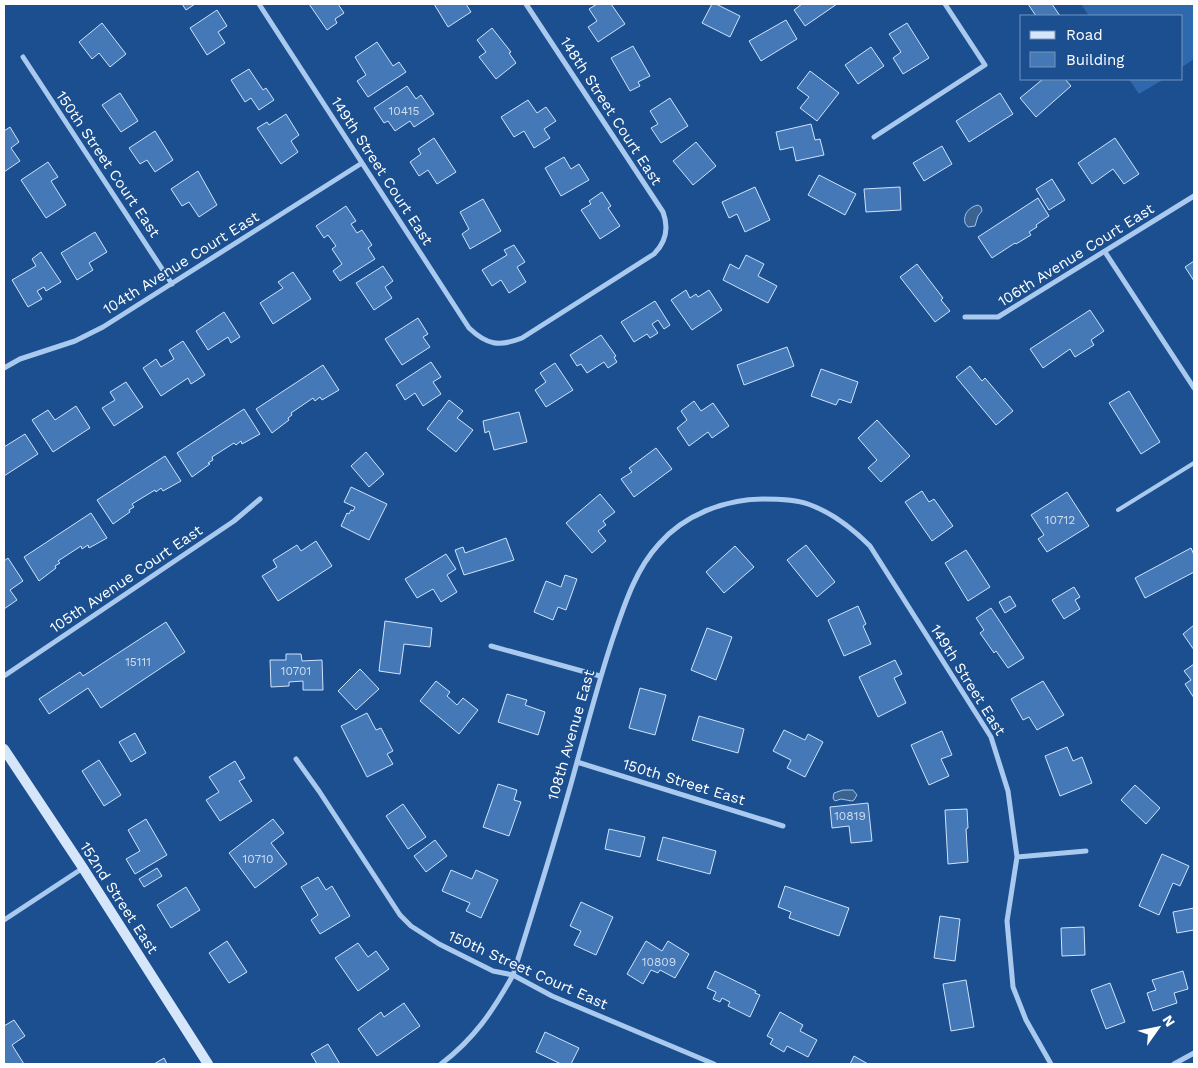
<svg xmlns="http://www.w3.org/2000/svg" width="1198" height="1068" font-family="'Work Sans',sans-serif">
<style>
.green{fill:#2e69ad}
.water{fill:#3c6290;stroke:#9cc4f0}
.building{fill:#4478b7;stroke:#cfe3fa}
.lines{fill:none;stroke-linecap:round;stroke-linejoin:round}
.service{stroke:#a9c9ee;stroke-width:4}
.minor{stroke:#a9c9ee;stroke-width:5}
.secondary{stroke:#d6e6fa;stroke-width:10}
.labels{text-anchor:middle;stroke-width:4;stroke-linejoin:round;paint-order:stroke}
.number-label{font-size:12px;fill:#d0dded}
.street-label{font-size:15px;fill:#fff;stroke:#1b4f8f}
</style>
<rect width="100%" height="100%" fill="#1b4f8f"/>
<path class="green" d="M1081,4H1194V59L1182,67V16H1089Z
M1129,79H1164L1139,94Z"/>
<path class="water" d="M978,205L981,207L982,211L978,216L975,226L968,227L965,223C963,214 969,207 978,205Z
M843,790H853L857,795L854,800L852,801L841,799L835,801L833,798L834,793Z"/>
<path class="building" d="M182,4H195L186,10Z
M309,4H338L344,13L335,19L337,23L327,30Z
M434,4H466L471,12L448,27Z
M597,4H611L625,24L598,42L588,27L597,21L589,9Z
M712,4H716L740,16L730,37L702,23Z
M802,4H837L805,26L794,10Z
M1028,4H1052L1060,16H1036Z
M217,10L227,26L218,32L225,43L207,55L190,28Z
M786,20L797,39L761,61L749,41Z
M102,23L126,54L110,67L99,53L92,59L79,42Z
M907,23L929,58L903,74L893,58L901,52L889,34Z
M492,28L511,52L509,53L516,63L496,79L479,57L486,52L477,40Z
M377,42L393,66L399,62L406,72L368,97L357,81L366,75L355,57Z
M633,46L650,76L638,82L640,86L630,91L611,58Z
M871,47L884,66L858,84L845,65Z
M249,69L263,90L266,88L274,100L259,110L251,98L245,102L231,80Z
M810,71L839,93L817,121L800,108L809,97L797,88Z
M1043,79H1065L1071,86L1036,117L1020,98Z
M407,86L416,99L421,95L434,114L414,127L410,121L395,131L388,121L384,123L374,108Z
M120,93L138,121L121,132L102,105Z
M1000,93L1013,114L969,142L956,121Z
M670,98L688,126L661,143L651,128L658,124L650,111Z
M528,100L537,113L546,107L556,121L544,129L550,138L534,148L524,131L514,137L501,117Z
M286,114L299,135L291,141L298,152L281,164L257,128L267,122L269,125Z
M811,124L815,140L820,139L824,155L796,161L793,147L780,150L776,132Z
M10,127L19,142L11,148L20,161L4,172V131Z
M155,131L173,160L155,172L147,160L140,164L129,148Z
M434,138L456,172L437,184L428,170L419,176L410,162L421,154L418,149Z
M1115,138L1139,174L1124,184L1113,169L1092,184L1078,163Z
M696,142L716,166L693,185L673,161Z
M942,146L952,164L924,181L913,163Z
M564,157L571,169L579,164L589,180L561,196L545,168Z
M48,162L58,177L51,181L66,205L46,218L21,180Z
M198,171L217,205L199,217L189,202L182,206L171,189Z
M819,175L856,194L845,215L808,195Z
M1052,179L1065,200L1049,210L1036,189Z
M755,187L770,220L745,232L737,214L729,218L722,202Z
M900,187L901,210L866,212L864,189Z
M602,192L611,206L608,208L620,226L600,239L581,210L591,204L589,201Z
M1038,198L1049,216L1036,225L1037,227L1029,232L1031,235L1016,244L1015,243L992,258L978,237Z
M483,199L501,231L470,249L462,234L469,229L460,212Z
M346,206L356,221L351,224L357,233L362,230L372,245L368,248L375,259L340,281L333,271L342,264L332,249L336,246L328,235L324,238L316,226Z
M95,232L107,252L89,263L93,270L77,280L61,253Z
M514,245L525,262L517,267L526,282L509,293L501,280L492,286L482,270L507,255L504,250Z
M41,252L61,282L46,291L44,287L37,291L42,299L28,307L12,280L36,266L32,259Z
M746,255L764,264L758,276L777,286L768,303L723,280L730,264L739,269Z
M1194,261V281L1185,267Z
M917,264L943,298L941,300L950,311L935,322L900,277Z
M383,266L393,281L385,287L392,298L374,310L356,283Z
M293,272L311,299L273,324L260,303L283,288L278,282Z
M686,290L690,298L696,294L698,297L709,290L722,310L692,330L671,300Z
M655,301L670,325L664,329L658,320L652,324L658,333L650,338L647,334L634,342L621,322Z
M1090,310L1104,331L1091,340L1094,345L1075,357L1070,349L1043,368L1030,349Z
M224,312L240,337L231,343L228,337L208,350L196,331Z
M418,318L428,334L423,337L430,347L402,365L385,339Z
M601,335L616,356L614,357L617,362L608,368L604,362L587,373L581,364L577,366L570,355Z
M183,341L205,375L191,384L188,378L161,396L143,368L156,359L161,367L174,359L169,350Z
M787,347L794,366L744,385L737,365Z
M431,362L441,377L433,382L441,394L423,406L415,393L405,400L396,385Z
M555,363L573,390L546,407L535,390L546,382L540,373Z
M323,365L339,390L322,400L320,397L315,401L313,398L291,413L292,415L288,418L289,420L272,433L256,409Z
M970,366L982,381L985,378L1013,411L996,425L956,377Z
M821,369L858,382L851,403L839,399L836,405L811,396Z
M126,382L143,407L114,426L102,408L115,400L110,392Z
M1129,391L1160,442L1141,454L1109,403Z
M449,400L463,411L457,418L473,430L456,452L427,429Z
M694,401L701,411L713,403L729,426L712,438L708,432L689,446L677,428L687,420L681,411Z
M76,406L90,428L53,452L32,420L48,410L55,420Z
M244,409L260,434L242,444L241,441L236,445L234,443L212,457L213,460L208,463L210,464L192,477L177,453Z
M519,412L527,442L494,450L489,431L485,433L483,421Z
M877,420L910,456L881,482L868,468L877,460L858,438Z
M25,434L38,454L4,476V447Z
M656,448L672,469L634,497L621,479L632,472L629,468Z
M366,452L384,474L369,487L351,466Z
M165,456L181,481L163,491L161,488L156,492L155,490L132,504L134,507L129,510L130,512L113,524L97,500Z
M351,487L387,504L369,540L341,526L347,513L349,514L351,510L353,511L355,507L344,502Z
M922,491L929,502L934,499L953,526L932,541L905,502Z
M1067,492L1089,526L1047,552L1038,539L1044,535L1031,515Z
M600,494L615,512L603,521L606,525L598,531L606,541L592,553L566,523Z
M91,513L107,538L89,548L88,545L82,549L81,546L58,561L60,563L55,566L56,568L39,581L24,557Z
M506,538L514,560L464,575L455,550L463,547L465,553Z
M316,541L332,566L278,601L262,576L277,567L273,560L297,545L301,551Z
M806,545L835,582L817,597L787,560Z
M735,546L754,567L724,593L706,572Z
M1191,548L1194,555V572L1145,598L1135,578Z
M966,550L990,587L968,601L945,563Z
M446,554L456,569L447,575L457,592L441,602L433,589L417,598L405,579Z
M8,558L23,581L10,590L17,600L4,609V561Z
M565,575L577,579L566,610L558,607L553,620L534,612L546,581L561,587Z
M1074,587L1080,597L1075,600L1080,609L1064,619L1052,600Z
M1010,596L1016,606L1005,613L999,602Z
M858,606L866,624L863,626L871,644L844,656L828,620Z
M991,608L1024,658L1008,668L996,651L994,653L980,633L984,630L976,618Z
M385,621L432,628L430,647L404,644L400,674L379,671Z
M166,622L185,652L101,708L88,688L49,714L39,699L80,672L83,676Z
M1194,625V650L1183,634Z
M707,628L732,637L716,680L691,670Z
M286,654H301L302,661L322,660L323,690H303V681L289,682V686L271,687L270,660H286Z
M895,660L902,674L894,678L906,703L878,717L859,677Z
M1194,664V698L1185,684L1191,680L1184,671Z
M360,669L379,689L356,710L338,691Z
M436,681L450,692L447,696L457,705L463,698L478,710L459,734L420,701Z
M1043,681L1064,715L1037,730L1029,717L1023,720L1011,699Z
M640,688L666,695L655,735L629,728Z
M507,694L527,700L525,705L545,712L538,735L498,722Z
M367,713L376,730L381,728L393,751L387,754L393,764L367,777L341,726Z
M699,716L744,729L738,753L692,740Z
M784,730L805,740L808,734L823,742L805,777L787,768L791,760L773,751Z
M942,731L952,755L941,759L949,776L929,785L911,745Z
M135,733L146,753L131,762L119,742Z
M1067,747L1073,761L1082,757L1092,783L1060,796L1045,756Z
M99,760L121,795L104,806L82,771Z
M235,761L245,778L239,781L252,801L220,821L206,800L219,792L209,777Z
M498,784L517,790L514,800L521,802L509,836L483,827Z
M1135,785L1160,808L1146,824L1121,800Z
M868,803L872,841L851,843L849,826L832,828L830,807Z
M403,804L426,837L408,849L386,816Z
M967,809L968,828L966,829L968,862L948,864L945,810Z
M146,819L167,855L135,874L126,859L140,851L128,830Z
M273,819L284,833L271,843L287,864L255,888L229,853Z
M609,829L645,837L640,857L605,849Z
M663,837L716,851L710,874L657,860Z
M435,840L447,856L426,872L414,856Z
M1162,854L1189,866L1180,886L1173,883L1159,915L1139,906Z
M157,868L162,876L144,887L139,879Z
M451,870L472,879L476,870L498,880L481,918L466,911L470,903L442,891Z
M318,877L326,890L332,886L350,916L320,934L311,920L318,915L301,887Z
M785,886L849,908L839,936L789,918L791,912L778,907Z
M186,887L200,910L171,928L157,905Z
M581,902L613,917L596,955L574,945L581,931L570,926Z
M1194,908V930L1177,933L1173,912Z
M940,916L960,919L955,961L934,958Z
M1084,927L1085,955L1062,956L1061,928Z
M227,941L247,972L229,983L209,953Z
M646,941L662,951L668,941L689,954L675,978L660,970L658,973L651,970L643,984L627,974Z
M358,943L368,957L376,951L389,969L358,991L335,958Z
M715,971L756,991L755,993L760,995L750,1017L728,1006L730,1002L722,998L720,1002L713,999L716,992L707,988Z
M1183,971L1188,989L1174,993L1177,1003L1153,1011L1147,993L1156,990L1152,980Z
M966,980L974,1027L951,1031L943,984Z
M1110,983L1125,1022L1106,1029L1091,990Z
M404,1003L420,1026L377,1056L358,1029L381,1012L384,1017Z
M780,1012L803,1025L800,1031L817,1040L808,1057L787,1046L784,1052L770,1044L773,1039L767,1036Z
M14,1020L25,1036L12,1045L24,1064H4V1026Z
M545,1032L579,1048L571,1064H561L536,1052Z
M328,1044L340,1064H317L311,1054Z
M854,1056L868,1064H850Z
M164,1058L167,1064H154Z"/>
<g class="lines">
<path class="service" d="M1118,510L1194,463"/>
<path class="minor" d="M259,4L469,328C487,345 499,347 522,338L654,254C666,242 669,228 663,212L526,4
M23,57L172,284
M874,137L985,65L945,4
M1105,252L1194,388
M965,317H998L1194,196
M4,368L20,359L75,341L103,327L362,163
M491,646L600,676
M4,676L234,521L260,499
M296,759L319,791L400,915L411,926L439,944L493,971L513,975L552,996L714,1064
M577,762L783,826
M1017,857L1086,851
M4,920L83,868
M441,1064C474,1039 493,1011 513,975C535,904 558,833 577,762C589,719 600,676 614,635C625,603 636,569 659,544C684,515 725,499 763,499C777,499 795,499 808,504C831,512 853,529 870,546L991,737L1008,791L1017,857L1007,921L1013,987L1026,1020L1051,1064
M1174,1064L1194,1053"/>
<path class="secondary" d="M4,749L83,868L208,1064"/>
</g>
<g class="labels">
<g class="number-label">
<text x="404" y="115">10415</text>
<text x="1060" y="524">10712</text>
<text x="138" y="666">15111</text>
<text x="296" y="675">10701</text>
<text x="850" y="820">10819</text>
<text x="258" y="863">10710</text>
<text x="659" y="966">10809</text>
</g>
<g class="street-label">
<text transform="translate(611 111) rotate(57)" y="5">148th Street Court East</text>
<text transform="translate(108 164) rotate(56)" y="5">150th Street Court East</text>
<text transform="translate(382 171) rotate(57)" y="5">149th Street Court East</text>
<text transform="translate(1076 255) rotate(-32)" y="5">106th Avenue Court East</text>
<text transform="translate(181 263) rotate(-32)" y="5">104th Avenue Court East</text>
<text transform="translate(126 579) rotate(-34)" y="5">105th Avenue Court East</text>
<text transform="translate(968 680) rotate(58)" y="5">149th Street East</text>
<text transform="translate(571 735) rotate(-74)" y="5">108th Avenue East</text>
<text transform="translate(684 782) rotate(17)" y="5">150th Street East</text>
<text transform="translate(119 898) rotate(57)" y="5">152nd Street East</text>
<text transform="translate(528 970) rotate(24)" y="5">150th Street Court East</text>
</g>
</g>
<rect width="1198" height="1068" fill="none" stroke="#ffffff" stroke-width="10"/>
<rect x="1020" y="15" width="162" height="65" fill="#1b4f8f" stroke="#7695bc"/>
<rect x="1030" y="31" width="25" height="8" fill="#d6e6fa" stroke="#7695bc"/>
<text x="1066" y="40" font-size="15" fill="#ffffff">Road</text>
<rect x="1030" y="52" width="25" height="15" fill="#4478b7" stroke="#7695bc"/>
<text x="1066" y="65" font-size="15" fill="#ffffff">Building</text>
<g transform="translate(1158 1028) rotate(57)" stroke="#1b4f8f" stroke-width="4" paint-order="stroke">
<path d="M0-4L9 19L0 12L-9 19Z" fill="#ffffff"/>
<text y="-8" font-size="14" font-weight="bold" text-anchor="middle" fill="#ffffff">N</text>
</g>
</svg>
